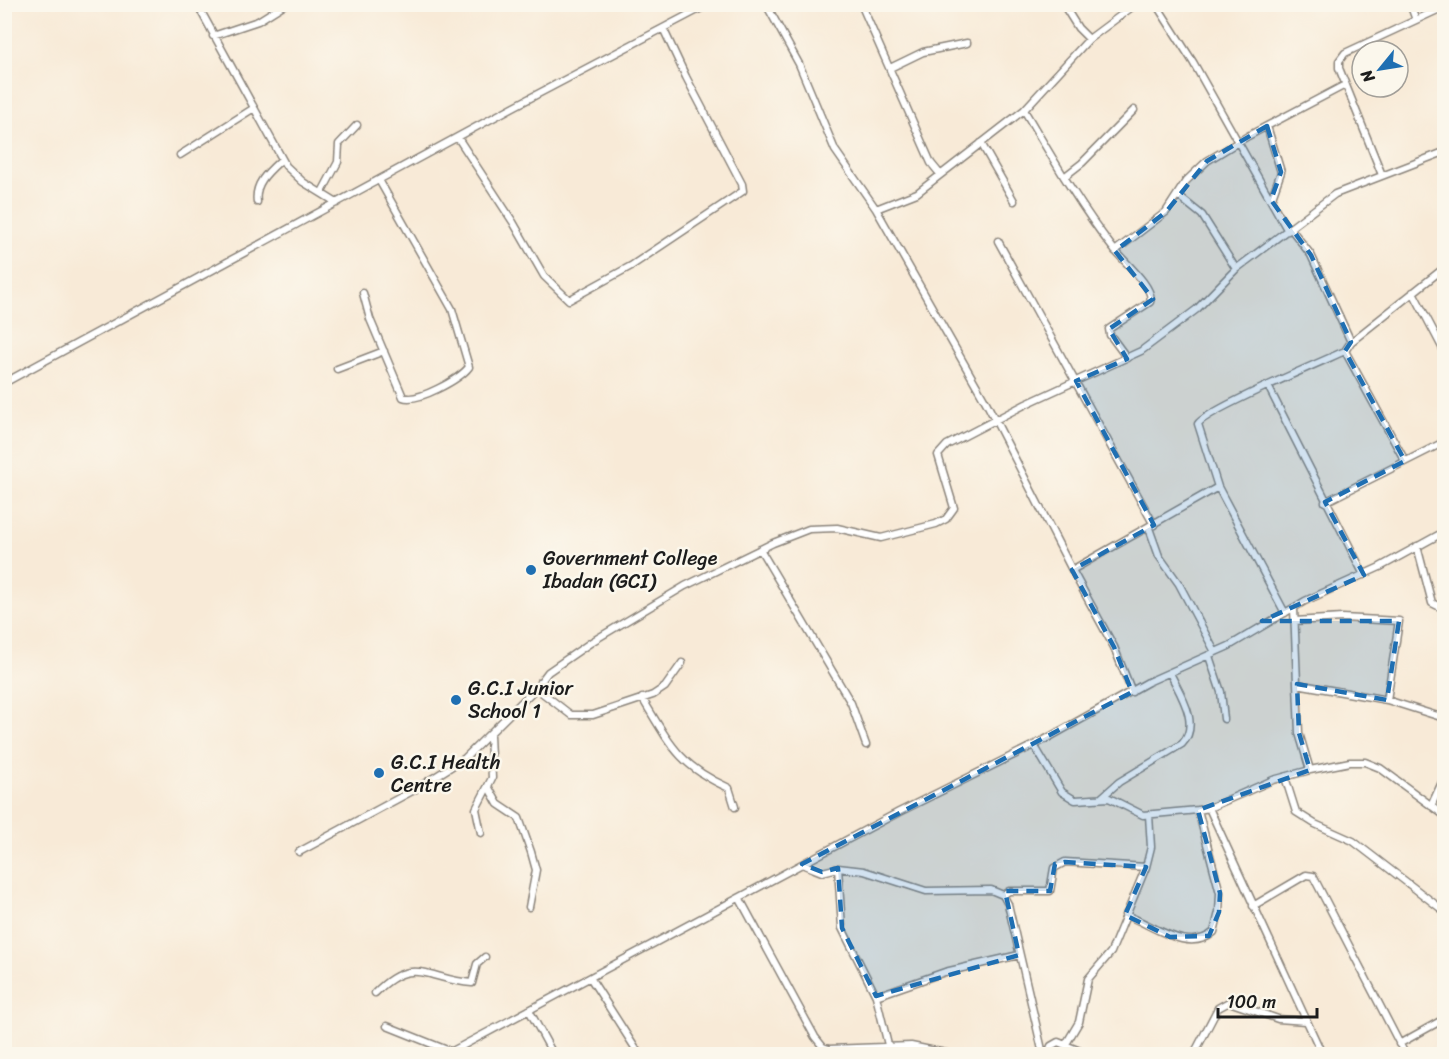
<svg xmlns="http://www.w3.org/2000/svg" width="1449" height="1059" font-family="Sriracha,sans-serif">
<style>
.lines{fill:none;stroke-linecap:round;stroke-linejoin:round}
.minor-casing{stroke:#8a837a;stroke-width:9}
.minor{stroke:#fff;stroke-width:6}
.marked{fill:#1f6fb2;fill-opacity:0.2;stroke:#1f6fb2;stroke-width:4.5;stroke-dasharray:12 8;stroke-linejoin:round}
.poi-dot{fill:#1f6fb2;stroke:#fbf7ec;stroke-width:2}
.labels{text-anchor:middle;stroke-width:5;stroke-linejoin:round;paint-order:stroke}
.poi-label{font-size:20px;fill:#1c1c1c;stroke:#fbf7ec;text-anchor:start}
</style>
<rect width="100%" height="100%" fill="#fbf7ec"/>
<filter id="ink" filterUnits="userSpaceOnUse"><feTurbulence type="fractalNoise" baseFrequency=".0167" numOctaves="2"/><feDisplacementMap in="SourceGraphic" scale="12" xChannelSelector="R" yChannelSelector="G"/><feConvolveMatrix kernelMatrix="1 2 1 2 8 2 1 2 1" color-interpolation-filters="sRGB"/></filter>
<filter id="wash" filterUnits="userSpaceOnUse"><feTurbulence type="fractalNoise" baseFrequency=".008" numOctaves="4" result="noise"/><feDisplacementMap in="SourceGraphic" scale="24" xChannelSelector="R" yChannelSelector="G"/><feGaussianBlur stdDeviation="1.35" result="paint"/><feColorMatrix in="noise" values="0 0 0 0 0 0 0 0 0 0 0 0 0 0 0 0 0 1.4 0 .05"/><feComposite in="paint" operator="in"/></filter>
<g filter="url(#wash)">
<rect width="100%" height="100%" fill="#f8ead7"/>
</g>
<g filter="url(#ink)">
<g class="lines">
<g class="minor-casing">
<path id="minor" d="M197,4L286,166L303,182L337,203
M766,4L799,64L835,150L876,209L987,404L1072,570L1114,647L1132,692
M861,4L931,163L940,174
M1063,4L1078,28L1089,39
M1156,4L1193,62L1288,231
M1410,4L1416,20
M213,36L258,21L285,4
M890,68L923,52L967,43
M1024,110C1052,157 1078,203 1112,247C1121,259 1156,288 1150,302L1109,329L1110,335L1127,358
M1267,126L1281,172L1271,200
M458,138L513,222L544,276L569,300L631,266L743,191L742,184L686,77L663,28
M981,143L1014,201
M180,155L254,108
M1382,175L1339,68V61L1345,53L1444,7
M1064,177L1082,163L1134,110
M322,192L338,162L339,144L357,125
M1177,195L1202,215L1236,269
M257,202C254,183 269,171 282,159
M876,209L917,193L1024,110L1089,39L1136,4
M1291,229L1311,255L1351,342
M998,241L1154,525
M1115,251L1166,212L1186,181L1207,161L1248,136L1345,85
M1413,292L1444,351
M363,293L370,319L403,397C417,403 460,379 469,367L452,309L379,180
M1345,351L1405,461
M337,369L384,351
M4,383L513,107L709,4
M1268,386L1364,575
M1325,502L1444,442
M1149,528L1159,556L1179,584L1215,652
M1417,546L1432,603L1444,609
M760,549L851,703L866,745
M1072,570L1218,487
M1294,608L1299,733L1310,770
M1285,613L1218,487L1198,424C1205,411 1323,361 1345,351L1351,342L1444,268
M1295,621L1342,618L1399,621L1387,700
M1209,656L1221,692L1224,719
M1297,684L1387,700L1444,718
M536,688L571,715H593L653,695L665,687L682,663
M642,698C670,744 679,766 729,788L735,807
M1034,745L1062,792L1075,800L1109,798L1143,815L1198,810L1209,808L1273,780L1310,770L1350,762H1365L1380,768L1444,815
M1285,777L1296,812L1315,824L1353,841L1444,911
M489,788L498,804L519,818L531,852L536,870L529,907
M1101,798L1119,782L1182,744C1201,724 1180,694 1170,673
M1431,806L1444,778
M1209,808L1322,1054
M481,833L476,809L492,778L490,735
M299,852L414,790L465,758L536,688L548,672L593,641L685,586L773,543L809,529L837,528L881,538L936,524L946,519L954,508L938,455L947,445L1026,404L1141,351L1197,309L1236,269L1335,194L1444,152
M802,864L822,872L838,868L864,871L926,891L991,890L1003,895L1008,904L1043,1054
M838,868L842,928L876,996L888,1045
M1003,895L1009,891H1050L1054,868L1065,862L1146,867
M740,899L815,1037L823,1047L829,1049L911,1046L950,1054
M1253,906L1306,875L1313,876L1405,1054
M1125,915C1151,923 1187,955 1214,932L1219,912L1220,893L1198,810
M591,979L639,1054
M375,993C413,954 428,980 472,983L477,964L485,957
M876,996L945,972L1019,955
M529,1010L553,1054
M387,1026L452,1052
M1066,1044L1079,1022L1088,979L1111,952L1146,867L1151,847L1149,815
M1399,1044L1444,1019
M447,1054L899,812L1044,740L1148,682L1229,646L1305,601L1380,567L1444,532
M1048,1054L1051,1046L1058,1042L1087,1054
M1194,1054L1218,1008L1229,1002L1278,1019L1306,1021"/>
</g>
<use href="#minor" class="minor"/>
</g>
</g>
<path class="marked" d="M1267,126L1281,172L1271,200L1311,255L1351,342L1345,351L1405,461L1325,502L1364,575L1262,621H1399L1387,700L1297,684L1299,733L1310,770L1198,810L1220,893L1219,912L1209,936L1170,937L1125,915L1146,867L1065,862L1055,864L1050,891H1005L1019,955L876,996L842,928L838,868L822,872L802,864L1132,692L1114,647L1072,570L1154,525L1076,381L1127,359L1109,329L1153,299L1115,251L1166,212L1207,161Z"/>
<g class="poi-dot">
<circle cx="531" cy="570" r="6"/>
<circle cx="456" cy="700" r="6"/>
<circle cx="379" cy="773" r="6"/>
</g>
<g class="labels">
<g class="poi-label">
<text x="543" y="565">Government College<tspan x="543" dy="23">Ibadan (GCI)</tspan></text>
<text x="468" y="695">G.C.I Junior<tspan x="468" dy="23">School 1</tspan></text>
<text x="391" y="769">G.C.I Health<tspan x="391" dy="23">Centre</tspan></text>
</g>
</g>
<rect width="1449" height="1059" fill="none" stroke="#fbf7ec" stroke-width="24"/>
<g transform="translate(1380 69) rotate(240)"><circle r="28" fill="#fbf7ec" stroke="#a29f99" stroke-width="1.5"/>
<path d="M0-4.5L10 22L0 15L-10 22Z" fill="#1f6fb2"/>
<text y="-9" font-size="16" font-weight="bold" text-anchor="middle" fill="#1c1c1c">N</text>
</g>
<path d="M1218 1008v9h99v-9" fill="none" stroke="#1c1c1c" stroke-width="3"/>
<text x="1227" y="1008" font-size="18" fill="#1c1c1c" stroke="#fbf7ec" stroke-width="4.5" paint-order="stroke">100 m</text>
</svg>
